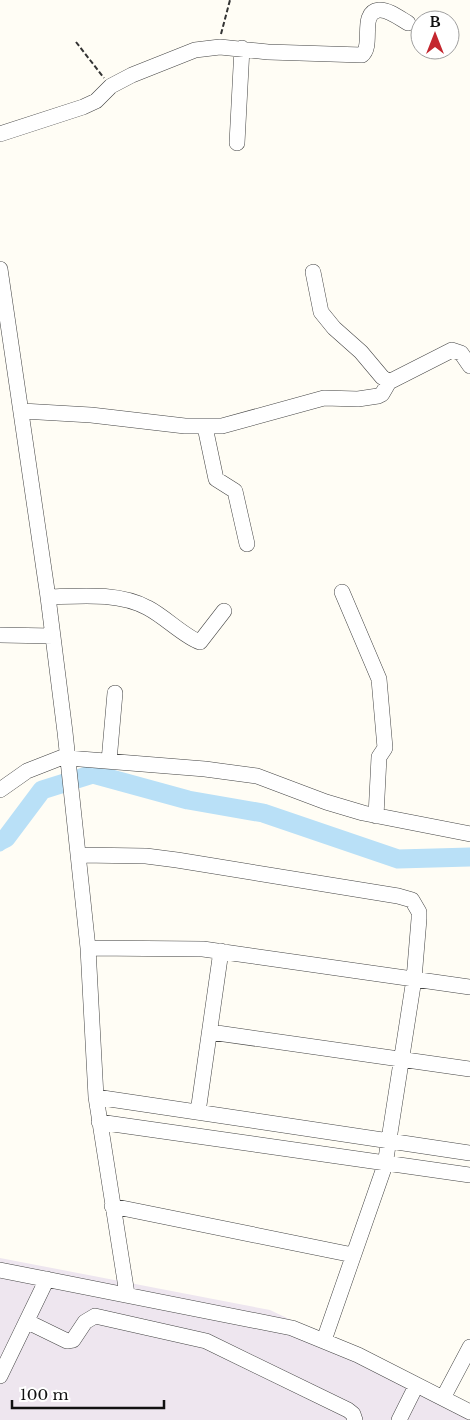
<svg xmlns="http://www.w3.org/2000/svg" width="470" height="1420" font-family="'Libre Baskerville',serif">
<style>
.industrial{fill:#eee6ef}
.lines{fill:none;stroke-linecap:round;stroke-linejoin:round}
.canal{stroke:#b9e0f7;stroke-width:11}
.river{stroke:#b9e0f7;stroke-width:19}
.minor-casing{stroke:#444;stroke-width:16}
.path{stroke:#333;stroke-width:2;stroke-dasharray:5 2.5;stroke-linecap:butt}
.minor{stroke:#fff;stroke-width:15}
</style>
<rect width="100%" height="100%" fill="#fffdf5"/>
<path class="industrial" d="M0,1258L270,1310L470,1405V1420H0Z"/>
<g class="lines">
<path class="canal" d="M0,846L6,838"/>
<path class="river" d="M0,841L6,838L42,790L93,774L188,800L263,813L398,859L470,857"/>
<g class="minor-casing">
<path id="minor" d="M0,134L83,107L96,101L111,86L132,75L195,50L220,47L268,52L362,55C374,46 359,12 379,10C388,9 401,19 408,23
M237,143L242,48
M0,269L48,597L65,732L88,948L96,1097L127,1294
M313,272L321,312L334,328L361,352L382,377L389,382
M22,411L91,415L185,426H222L324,398L358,399L378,396L382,394L389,382L452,350L461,353L470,366
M205,427L216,479L235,491L247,544
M342,592L379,679L385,748L379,757L376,816
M48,597C80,596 119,592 148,608C164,616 186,638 200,642L224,611
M0,635L53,636
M68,758L205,769L257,776L326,802L363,813L470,834
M109,761L115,693
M0,790L27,771L68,755
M80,855L146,856L177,860L398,896L412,900L419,912V919L414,979L385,1165L324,1340
M88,948L203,949L470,987
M210,1032L470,1069
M96,1097L470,1153
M198,1112L221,951
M99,1122L470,1175
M112,1206L353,1255
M0,1270L292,1328L358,1355L470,1412
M28,1322L67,1341L73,1340L85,1322L95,1316L206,1341L348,1410L353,1414L355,1420
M0,1376L47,1279
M443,1398L470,1347
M399,1420L416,1386"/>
</g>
<path class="path" d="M221,34L230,0
M76,42L104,78"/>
<use href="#minor" class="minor"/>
</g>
<g transform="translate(435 35)"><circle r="24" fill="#ffffff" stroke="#a0a0a0"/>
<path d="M0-4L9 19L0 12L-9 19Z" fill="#c4262e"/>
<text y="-8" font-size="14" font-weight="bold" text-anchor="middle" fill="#111111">B</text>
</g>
<path d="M12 1400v8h152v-8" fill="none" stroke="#111111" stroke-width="2.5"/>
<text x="20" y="1400" font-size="15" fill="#111111" stroke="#ffffff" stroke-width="4" paint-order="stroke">100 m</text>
</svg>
